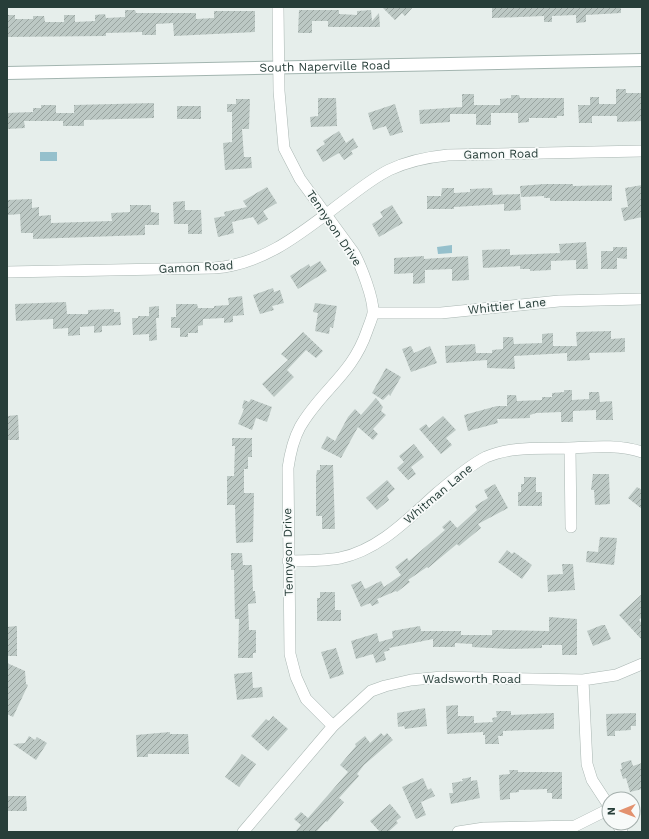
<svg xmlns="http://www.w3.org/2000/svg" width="649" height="839" font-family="'Work Sans',sans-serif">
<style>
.water{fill:#95c0cc}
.building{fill:url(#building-hatch)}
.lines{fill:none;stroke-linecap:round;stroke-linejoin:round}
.street-casing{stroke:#a9b6b2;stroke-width:12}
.secondary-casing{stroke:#a3b5b0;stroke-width:14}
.street{stroke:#fff;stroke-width:11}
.secondary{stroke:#fff;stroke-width:12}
.labels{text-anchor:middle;stroke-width:3.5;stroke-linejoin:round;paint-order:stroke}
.street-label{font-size:12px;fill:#273e39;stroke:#f7faf9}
</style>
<defs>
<pattern id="building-hatch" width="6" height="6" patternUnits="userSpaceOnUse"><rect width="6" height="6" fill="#bcc8c4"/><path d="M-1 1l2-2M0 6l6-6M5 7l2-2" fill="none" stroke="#99a4a0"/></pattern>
</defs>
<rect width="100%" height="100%" fill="#e6eeeb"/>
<path class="water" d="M40,152H57V161H40Z
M452,245V253L438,254L437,247Z"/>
<path class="building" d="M382,7H413L405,16L402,13L395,20Z
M492,7H621V13L586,15V22L576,23V15L552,16V22H544V16L492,18Z
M125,10H135L136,13H196V19L214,18V11H255V32L174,36L173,23L156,24V35H142V32L106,33V36L7,37V15H15V19H33V16H44L45,22H64V15H75V22L95,21V15L105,14L106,18L125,17Z
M299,10H339V14L357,15V11L371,10L372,21L379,13L380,27H328V21H312V33H298Z
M616,89H626V93H642V121L617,122V116H592V123H579L578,105H590V97H599V104H616Z
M462,94H474V105H500V99L511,98V95H519L520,98H564V116H557V118H529V122L518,123V113H491V125H476V114H450V122L420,124L419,110L462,107Z
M318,98H336L337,126L311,127L310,117L318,116Z
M236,99H250L249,129H242L244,157H251L252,168L225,170L223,143L232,142V112H227V104H236Z
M154,103V118L84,120V126H63V121H24L25,128L7,129V113L33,112V108H41V105H56V113H74V105Z
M395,104L403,132L390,136L386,126L373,130L368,113Z
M177,106H201V119H177Z
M339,131L346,143L353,138L358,147L351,151L353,154L344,160L339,153L323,162L316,150L325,144L323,141Z
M544,184H573V186L612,185V201H550V198H544V196L521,197L520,186Z
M642,185V217L624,221L621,208L628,207L625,188Z
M267,187L277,203L263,211L268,219L258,225L253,217L232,222L234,233L218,237L214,218L225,216L224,212L247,207L243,201Z
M442,188H454V193L470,192V189L492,188L493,195L520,194L521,210L504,211V204L454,207V209H427V196H441Z
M32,199V208L39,207V216L51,215V223L112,221L111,213L130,212V205H151V212L159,213V225H145V235L33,239V233H21L20,214L8,215L7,200Z
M185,201V210H201L202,234H188V224H174L173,202Z
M392,205L403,223L379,237L372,224L383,217L380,212Z
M586,242L588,269H576V260L551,261V270L530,271V269H520V266L483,268L482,250L510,249V255L560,253L559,244Z
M613,247H627V259L617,258V269H601V251H613Z
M424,256V259L468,256L469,280L452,281V269L425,270V283L413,284V273L394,274V258Z
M320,261L327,271L298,289L290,276L309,264L310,267Z
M273,288L274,292L280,290L284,303L272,306L274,310L260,314L253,295Z
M242,296L244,315L233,316V322L224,323V318L203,319V325L198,326V333H188V337H180V328H171V317H176V304H197L198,308H214V306L229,305L228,298Z
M66,302L67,314H88V310L114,309V312H120L121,325L102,326V332L94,333V326L80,327V335L68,336V328L53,329V319L16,321L15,304Z
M315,303L337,306L333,328L330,327L329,334L315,331L318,313L313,312Z
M159,306V318H156L157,340L149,341V334L133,335L132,318H138V316H149V307Z
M611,331V339L625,338V352L589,353L590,360L567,361V353L514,356L515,369L487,368V360L446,363L445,346L475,344L476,353H492V350L503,349V337H513L514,344L542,343V334L553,333V346H577L576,332Z
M303,332L323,351L316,358L306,350L287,370L294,377L274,397L262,384L288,360L281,354Z
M411,346L414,353L430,346L437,363L411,372L402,349Z
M386,368L401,377L390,396L389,394L383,400L372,393Z
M564,390H572V400L589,399V392H599L600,402L612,401L613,420H596V410L573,411V422H561V412L536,413L530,415V418L497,419L498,423L468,431L464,415L497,406H507V395H516L517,401L542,400V397H552V393L564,392Z
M376,398L383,407L381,411L386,415L373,429L378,434L373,440L358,427L341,458L321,448L327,436L335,441L348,417L355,409L361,415Z
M251,399L272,407L267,422L256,418L252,430L238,424L244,409L242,408L244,400L249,402Z
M18,415L19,440H7L8,416Z
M443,416L456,430L446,438L452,445L441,454L419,429L426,424L429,428Z
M232,438H252V457H248V469H244V493H254L253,542L236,543L235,505H227V476H234L235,446H232Z
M414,444L424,457L411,467L416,474L408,480L397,468L404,462L399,456Z
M320,465H333L335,529H322V516H316V477L317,470H320Z
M593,474H609L610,504L595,505L594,490H591Z
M524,477H536V492H542V506H518V492H521V484H524Z
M387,480L395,489L387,496L389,500L377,510L366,498Z
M495,484L508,508L478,524L481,528L459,546L457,544L428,568L427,567L408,580L410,582L397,592L396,591L377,599L379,603L372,606L370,603L361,607L351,585L361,581L365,589L381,581L384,587L401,575L395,567L407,558L409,561L445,530L442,527L450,520L457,528L477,510L475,506L488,498L484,490Z
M637,487L642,490V509L628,498Z
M600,537L617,538L614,565L586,562L587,551L598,552Z
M507,550L512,554L514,552L532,565L522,579L498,562Z
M231,553H242L243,565H252L253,591H255L256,603L248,604L249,630H256V653H253V658H238L239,619H235L234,570H231Z
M562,564H573L575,590L548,592L547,575L563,574Z
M320,592H335V610H341V621H317V598H320Z
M642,594V617L639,620L642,624V640L619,615Z
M549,617L577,619V655H562V645H542V648L511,649L472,647V644L455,643V647H433V639L389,648L390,650L384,652L386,660L376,663L373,654L356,659L351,641L377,633L379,642L393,638L392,631L420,626L421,631H461V635H492V630L549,631Z
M602,625H605L611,639L593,646L587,631Z
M17,626V656H7V627Z
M336,648L344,674L330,679L321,652Z
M7,663L25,671L26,684L28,685L13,717L7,714Z
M252,672L253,688L262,687L263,697L237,700L234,674Z
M458,705V716H474V723L493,722L492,718L497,717L496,711H511V715L554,713V729L503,731V736H498L499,744H485V735H483V732L447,734L446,706Z
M425,708L427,726L405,729L404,726L398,727L397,713Z
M636,713V726H631V730L615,731V736H607L606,714Z
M273,716L288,729L268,751L251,736L266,719L269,721Z
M170,732V734H188L189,754H148V757H137L136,735Z
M381,733L384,736L387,733L393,740L364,765L357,774L359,776L339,798L344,802L327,822L326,821L316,832H295L301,825L294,819L301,812L308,818L348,772L340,765L356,746L355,744L365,736L370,743Z
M29,736L35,740L37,737L47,743L36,760L13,744L25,743Z
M242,754L256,764L239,787L225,777Z
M631,760L633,766L642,763V789L630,792L626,778L623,779L620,769H622L621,763Z
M509,770H518V772H562V799H552V793H547V789L519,790V792L510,793V799L500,800L499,775L510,774Z
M471,777V781L477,780L480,798L451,804L449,793H453L452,783L463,781L462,779Z
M423,778L428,790L431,788L435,796L421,802L426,815L416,819L402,787Z
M7,796H26L27,811H7Z
M390,804L401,817L396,821L398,823L388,832H380L370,821Z"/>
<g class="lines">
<g class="street-casing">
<path id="street" d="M278,7L279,91L284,148L300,179L354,253C361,266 374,299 373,313C372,319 369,325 367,331C352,375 321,390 300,427C293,440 290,454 288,468L290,654L296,677L306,699L333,726
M7,272L214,268C268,264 307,228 349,197C362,187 375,177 389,170C408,161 428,157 448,155L642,151
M373,313H441L559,301L642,299
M570,448L571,527
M288,561C306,561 323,561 340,558C379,550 408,519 437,493C453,480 468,466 486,457C511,446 540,449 567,448C592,447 617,444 642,452
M583,680L587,764L592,780L609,806
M617,823L622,832
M243,832L333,726L371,691L385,686L411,680L442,677L583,680L616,675L642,664
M458,832L484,828L575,826L609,809"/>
</g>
<g class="secondary-casing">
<g id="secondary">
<path id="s1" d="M7,73L642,60"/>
</g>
</g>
<use href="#street" class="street"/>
<use href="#secondary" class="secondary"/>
</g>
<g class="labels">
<g class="street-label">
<text dy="4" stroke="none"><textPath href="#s1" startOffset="318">South Naperville Road</textPath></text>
<text transform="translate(501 154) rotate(-1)" y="4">Gamon Road</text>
<text transform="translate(334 228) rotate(56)" y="4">Tennyson Drive</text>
<text transform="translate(196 267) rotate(-3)" y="4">Gamon Road</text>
<text transform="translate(507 306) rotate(-6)" y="4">Whittier Lane</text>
<text transform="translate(438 494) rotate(-40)" y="4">Whitman Lane</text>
<text transform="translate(288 552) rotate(-91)" y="4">Tennyson Drive</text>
<text x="472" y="683">Wadsworth Road</text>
</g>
</g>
<rect width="649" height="839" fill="none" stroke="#273e39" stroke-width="16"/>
<g transform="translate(621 811) rotate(269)"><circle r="19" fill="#f7faf9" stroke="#a4afac"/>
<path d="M0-3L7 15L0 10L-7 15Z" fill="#e3926f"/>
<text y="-6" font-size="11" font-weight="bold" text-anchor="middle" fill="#273e39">N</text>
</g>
</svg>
